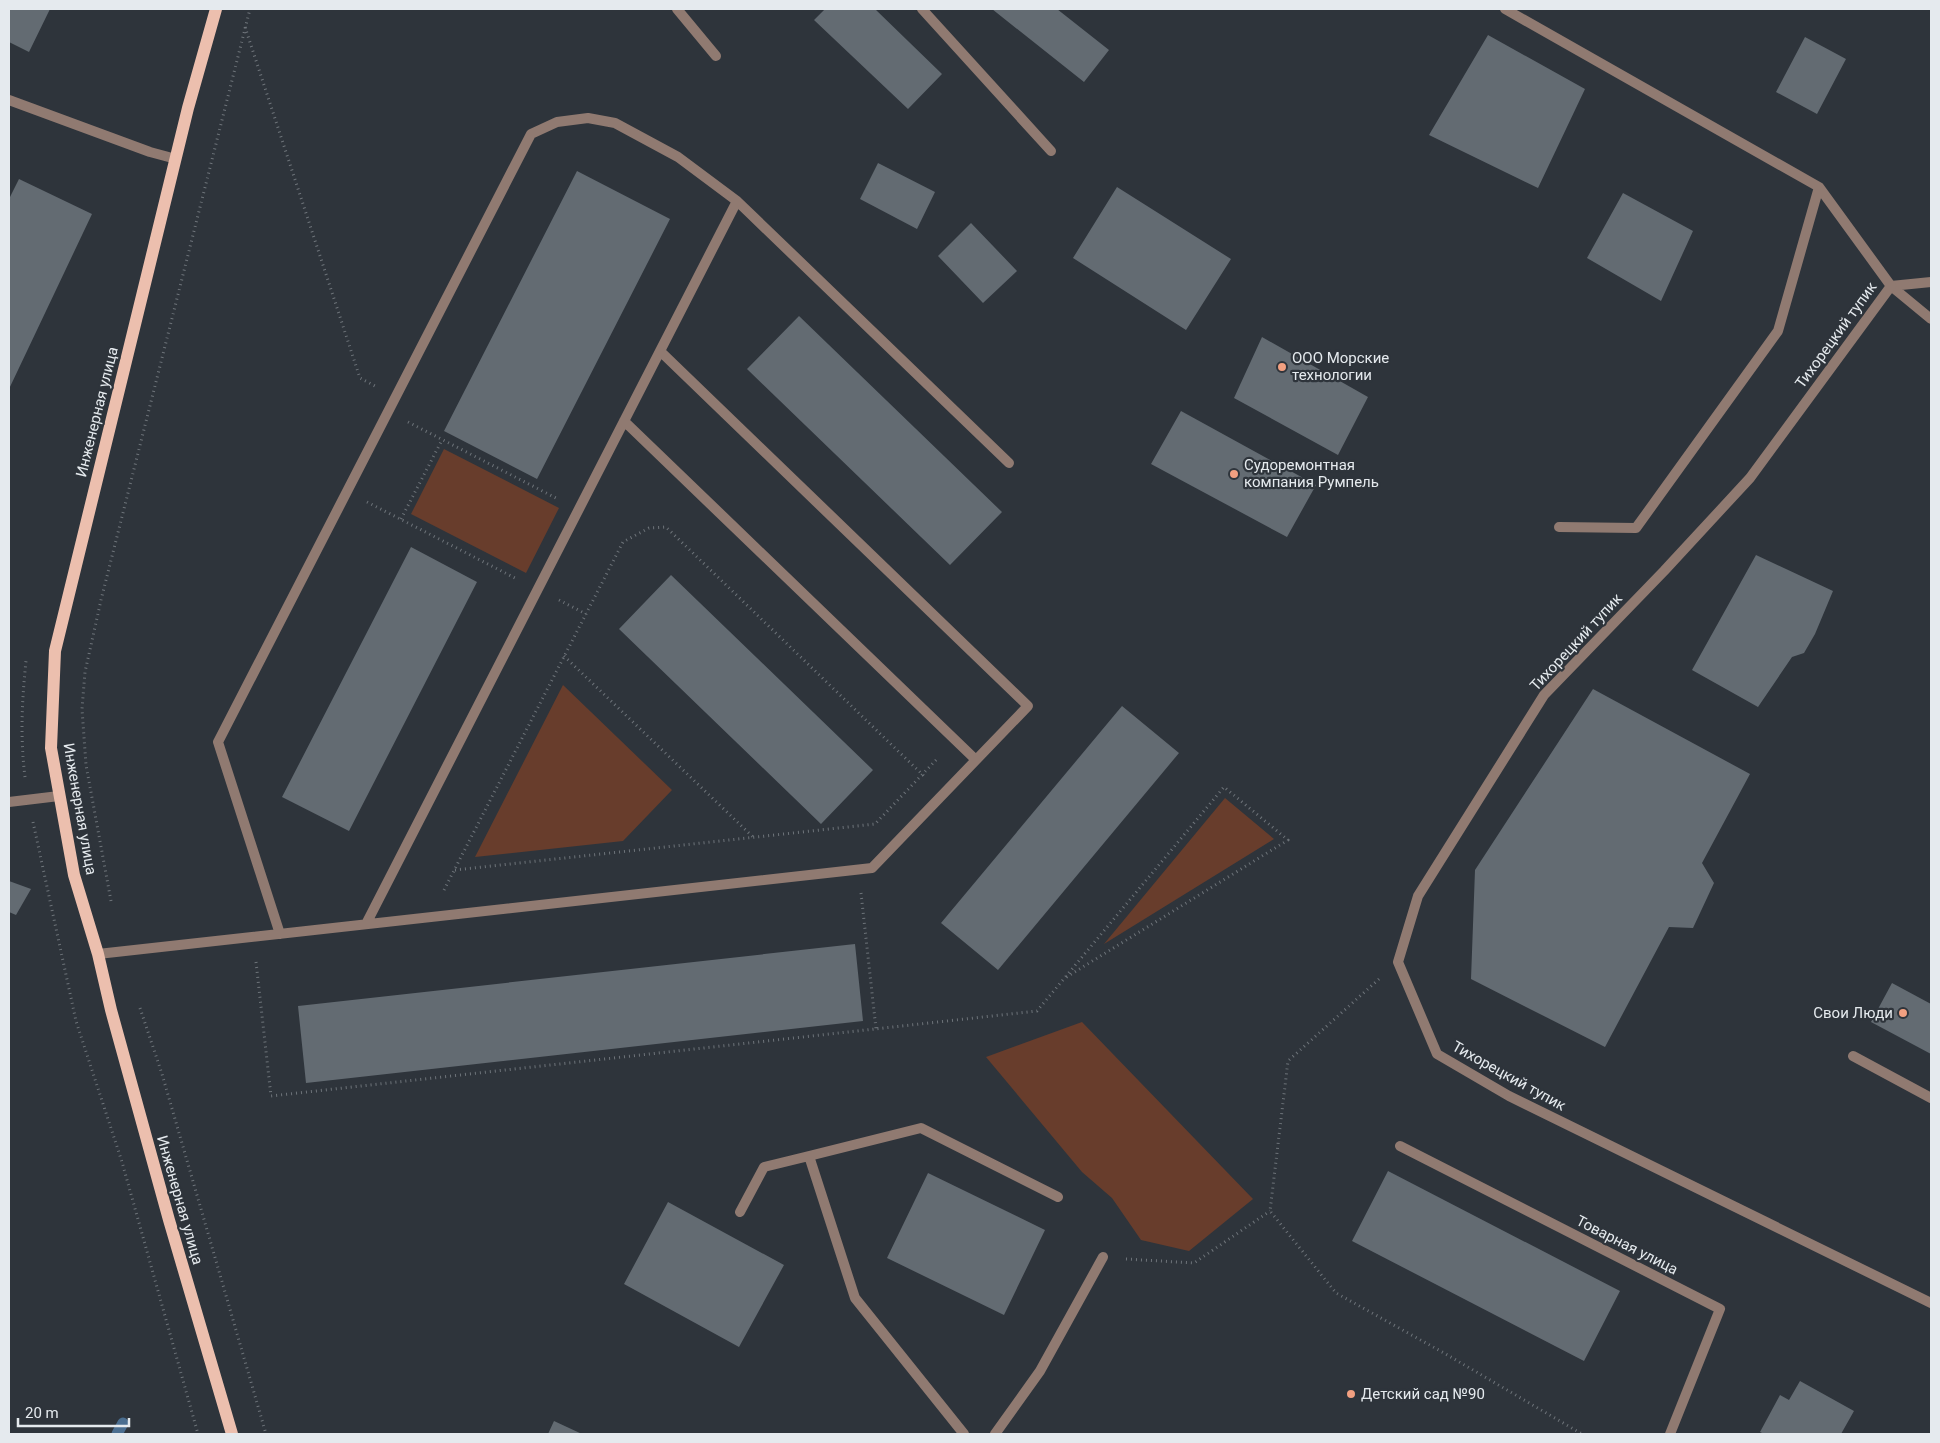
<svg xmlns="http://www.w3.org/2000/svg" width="1940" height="1443" font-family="Roboto,sans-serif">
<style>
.green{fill:#683d2c}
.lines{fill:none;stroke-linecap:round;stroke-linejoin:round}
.stream{stroke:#4b6e90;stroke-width:11}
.building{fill:#636b72}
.path{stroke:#6e747a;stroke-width:3;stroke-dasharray:1 4;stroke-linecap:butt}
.lane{stroke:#907a71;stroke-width:10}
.street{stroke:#907a71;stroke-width:10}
.primary{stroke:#ecbfae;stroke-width:12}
.poi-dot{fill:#f2a081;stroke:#2e343b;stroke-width:2}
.labels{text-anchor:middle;stroke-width:4.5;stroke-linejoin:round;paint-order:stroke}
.street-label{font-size:15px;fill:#e5eaee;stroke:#2e343b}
.poi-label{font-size:15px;fill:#e5eaee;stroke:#2e343b;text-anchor:start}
</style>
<rect width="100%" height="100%" fill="#2e343b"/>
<path class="green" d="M444,449L559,508L526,573L411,514Z
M563,685L672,790L623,841L475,857Z
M1225,798L1274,839L1104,944Z
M1082,1022L1253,1199L1189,1251L1141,1240L1112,1198L1082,1172L986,1057Z"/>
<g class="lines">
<path class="stream" d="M117,1434L123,1423"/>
</g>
<path class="building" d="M9,9H50L29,52L9,42Z
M825,9H875L942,74L908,109L814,20Z
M992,9H1057L1109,50L1084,82Z
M1488,35L1585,89L1538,188L1429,135Z
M1805,37L1846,59L1817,114L1776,92Z
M878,163L935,192L917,229L860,199Z
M577,171L670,219L537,479L444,431Z
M19,179L92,214L9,389V199Z
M1117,187L1231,259L1186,330L1073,258Z
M1623,193L1693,231L1661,301L1587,258Z
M971,223L1017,271L983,303L938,256Z
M799,316L1002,512L950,565L747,369Z
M1262,337L1368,397L1338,455L1234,398Z
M1181,411L1316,485L1287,537L1151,464Z
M411,547L477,582L349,831L282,797Z
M1756,555L1833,591L1815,634L1804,653L1792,657L1758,707L1692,670Z
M671,575L873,770L821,824L619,629Z
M1593,689L1750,774L1702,863L1714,883L1693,928L1669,927L1605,1047L1471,979L1475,870Z
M1122,706L1179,753L998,970L941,923Z
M9,881L31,889L16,915L9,912Z
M855,944L863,1021L306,1083L298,1006Z
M1892,983L1931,1004V1054L1871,1022Z
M1388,1171L1620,1291L1584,1361L1352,1241Z
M928,1173L1045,1230L1004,1315L887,1258Z
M668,1202L784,1265L739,1347L624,1284Z
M1800,1381L1854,1411L1841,1434H1764L1760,1432L1780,1395L1789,1400Z
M554,1421L582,1434H548Z"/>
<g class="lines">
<path class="path" d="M245,27L360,378L375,386
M408,422L556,498
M367,502L515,578
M401,519L442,440
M559,600L586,614
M564,656L753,837
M25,777C20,737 22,700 26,661
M33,822L76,1021L122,1162L198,1434
M455,870L875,824L938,758
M444,890L623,542L649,528L666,527L926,778
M861,893L876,1029
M111,901L86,765L82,709L85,672L101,600L250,9
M256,962L271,1096L1037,1011L1224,787L1288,840L1065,978
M1379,979L1288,1061L1270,1211L1336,1293L1444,1353L1582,1434
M140,1008L162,1074L266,1434
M1126,1259L1194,1263L1270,1211"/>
<path class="lane" d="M9,100L150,152L176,159
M1891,286L1931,319
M1891,286L1931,282
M624,421L976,760
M9,802L59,796
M366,924L737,201
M280,934L218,742L531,134L557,122L588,118L615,123L678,157L737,201L1009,463
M98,954L872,868L1028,706L660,351
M1853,1056L1931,1098
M740,1212L764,1167L809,1156
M964,1434L855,1298L809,1156L921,1128L1058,1197
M995,1434L1040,1371L1103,1257"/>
<path class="street" d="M677,9L716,56
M922,9L1051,151
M1505,9L1819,187L1891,286L1750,478L1664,571L1544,695L1418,896L1398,962L1437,1054L1509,1096L1931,1303
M1559,527L1636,528L1778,331L1819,187
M1400,1146L1720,1309L1670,1434"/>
<path class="primary" d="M216,9L188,108L55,651L51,748L74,875L98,954L111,1010L169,1220L232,1434"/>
</g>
<g class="poi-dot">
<circle cx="1282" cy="367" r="5"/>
<circle cx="1234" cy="474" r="5"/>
<circle cx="1903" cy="1013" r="5"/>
<circle cx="1351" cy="1394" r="5"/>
</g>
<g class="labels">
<g class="street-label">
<text transform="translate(1836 335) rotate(-54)" y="5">Тихорецкий тупик</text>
<text transform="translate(97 412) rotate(-76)" y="5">Инженерная улица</text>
<text transform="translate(1576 642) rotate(-47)" y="5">Тихорецкий тупик</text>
<text transform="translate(80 809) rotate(80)" y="5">Инженерная улица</text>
<text transform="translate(1509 1076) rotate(29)" y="5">Тихорецкий тупик</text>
<text transform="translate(180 1200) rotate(74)" y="5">Инженерная улица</text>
<text transform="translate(1627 1245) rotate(27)" y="5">Товарная улица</text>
</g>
<g class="poi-label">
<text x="1292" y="363">ООО Морские<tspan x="1292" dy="17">технологии</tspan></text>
<text x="1244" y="470">Судоремонтная<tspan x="1244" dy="17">компания Румпель</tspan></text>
<text x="1893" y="1018" text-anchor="end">Свои Люди</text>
<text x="1361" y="1399">Детский сад №90</text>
</g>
</g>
<rect width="1940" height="1443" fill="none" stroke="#e5eaee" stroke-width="20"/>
<path d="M18 1418v8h111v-8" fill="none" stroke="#e5eaee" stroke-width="2.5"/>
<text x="25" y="1418" font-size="15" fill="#e5eaee" stroke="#2e343b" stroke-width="4" paint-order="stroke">20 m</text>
</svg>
